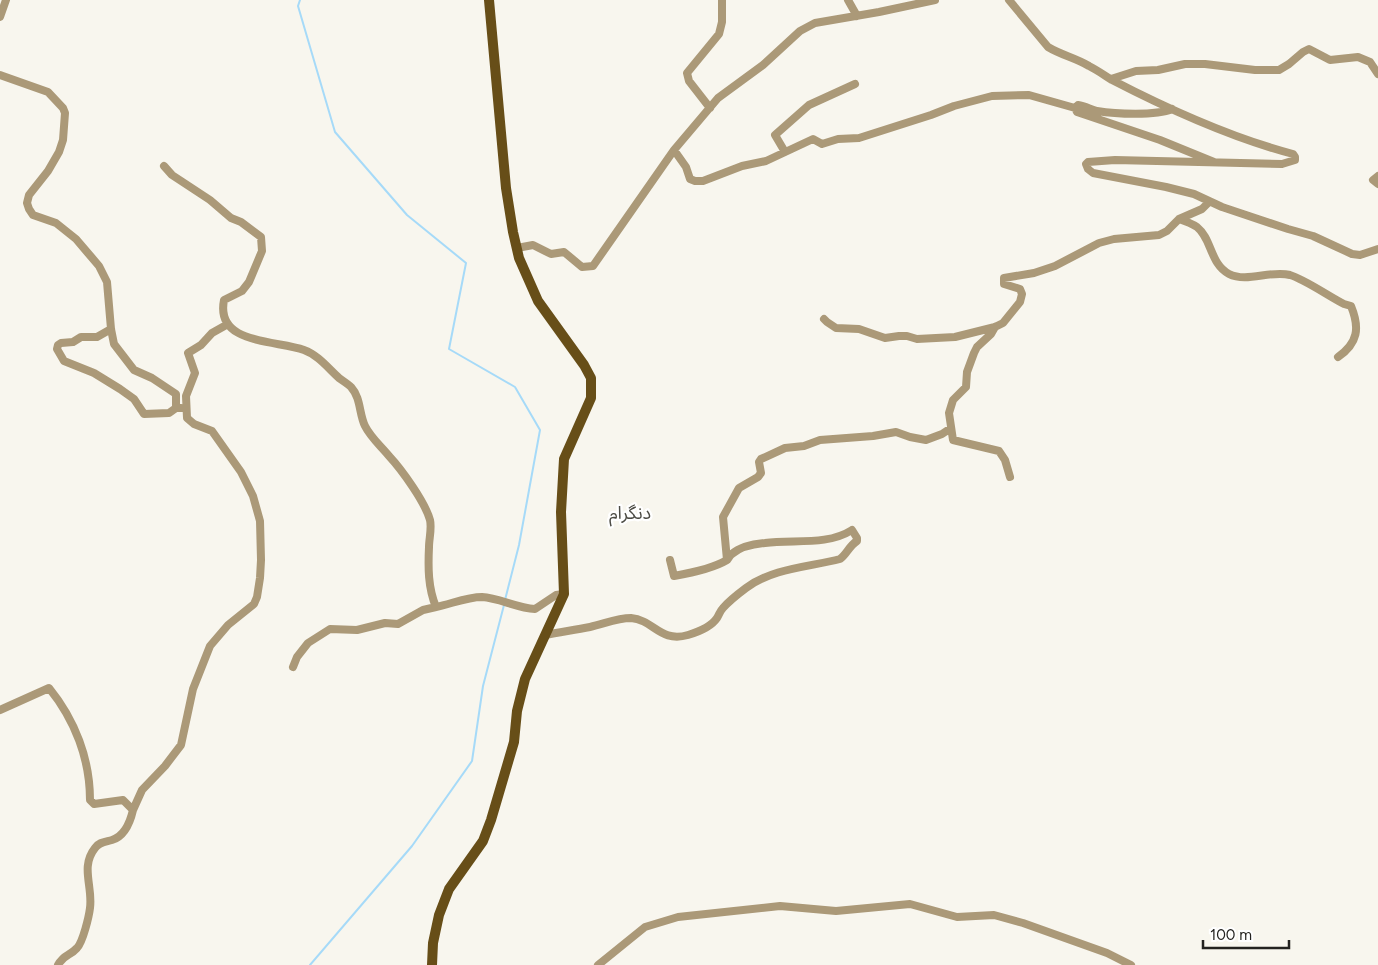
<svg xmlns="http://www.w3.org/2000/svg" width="1378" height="965" font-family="Figtree,'Noto Sans Arabic',sans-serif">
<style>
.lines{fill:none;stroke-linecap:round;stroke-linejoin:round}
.stream{stroke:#a6daf8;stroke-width:2}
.minor{stroke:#ab9978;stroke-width:8}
.major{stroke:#674e18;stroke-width:10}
.labels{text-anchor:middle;stroke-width:4.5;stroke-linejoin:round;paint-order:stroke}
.quarter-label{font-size:18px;fill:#4c4b44;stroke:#fff}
</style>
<rect width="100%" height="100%" fill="#f8f6ee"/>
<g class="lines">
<path class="stream" d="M300,0L298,6L335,132L407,215L466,263L449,349L515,387L540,430L519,545L505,600
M310,965L412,846L472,761L483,686L504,605"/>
<path class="minor" d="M848,0L857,16
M1009,0L1048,47C1061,55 1076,58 1089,66C1097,70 1104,75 1112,80C1168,109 1232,138 1293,154L1295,157V160L1282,164L1115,160L1088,162L1086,164L1088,169L1093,173L1166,187L1194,194L1222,207L1288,229L1313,236L1352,254L1360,255L1378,249
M0,17L6,0
M0,75L48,92L63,108L65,113L63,140L59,152L48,171L29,195L27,203L29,209L33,215L56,223L76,239L99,266L107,282L111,329L114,344L134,370L152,378L176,394V408
M1111,79L1136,71L1158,70L1185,64H1205L1255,70H1279L1289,64L1303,52L1309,49L1330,60L1358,57L1370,62L1378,74
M710,108L689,81L687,73L719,34L722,22V0
M1172,109C1156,116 1115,114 1097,111C1090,109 1085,106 1078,105L1075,108L1077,112L1160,140L1214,162
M674,150L686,167L690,179L695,181H703L742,166L766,161L813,139L822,144L838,139L859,138L931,115L954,106L992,96L1029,95L1075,108
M785,152L775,135L809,105L855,84
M164,166L172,175L210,200L231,218L241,222L261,237L262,251L249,282L242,291L224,300C215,345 277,340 304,350C318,355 328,368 339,378C343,381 348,384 351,387C361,398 359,414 365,426C371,438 381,446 389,456C402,470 425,502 430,520C432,528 429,539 429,547C428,567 428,588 436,607C451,604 467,597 482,597C499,598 517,608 535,609L556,595L564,594
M1378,176L1373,180L1378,184
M1179,219C1185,221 1191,223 1197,227C1212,239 1210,264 1229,274C1247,283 1270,270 1290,275C1304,279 1330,297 1344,304L1351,306C1360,328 1358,343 1338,357
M517,248L533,245L551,254L564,252L582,267L593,266L674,150L718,98L763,65L800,31L815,23L879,12L935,0
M824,319L827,322L836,328L859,329L885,338L899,336H907L917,339L955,337L995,327L1003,323L1020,302L1022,294L1020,289L1004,284V278L1034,273L1055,266L1099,243L1114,239L1159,235L1167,231L1179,219L1202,209L1209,202
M995,327L991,334L977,347L974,353L967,372L966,387L953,400L949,413L953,440L999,451L1005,460L1010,477
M111,329L97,337H81L73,342L61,343L58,345L57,349L64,361L94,373L120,389L134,399L144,414L169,413L176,408H181
M727,560L723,517L739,488L758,477L761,473L759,462L761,459L785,448L804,446L820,440L873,436L896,432L910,437L926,440L942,434L951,428
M545,635C560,632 575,630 590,627C604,624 617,618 631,618C654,620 660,643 688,635C698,632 711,627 717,618C719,615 720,611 723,608C729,601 738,594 746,588C773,568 809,567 840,559C847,554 849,546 857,541V538L852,530C827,546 793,539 765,543C754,544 740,547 732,554C729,556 729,558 727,560C712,569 691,573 674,576L670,560
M293,667L297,657L308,643L330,629L357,630L385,623L398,624L423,610L436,607
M0,710L49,688C75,720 90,759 90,800L94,804L123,800L133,810C130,823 125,836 112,840C105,842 99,842 95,848C80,867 93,886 90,908C89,916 83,942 77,948C70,956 64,954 58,965
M133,810L142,790L165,766L181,745L193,689L210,646L228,625L254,604L257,597L260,578L261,560L260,521L253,496L241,472L212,431L194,424L187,418L186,396L195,373L188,353L201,345L212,333L228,324
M598,965L645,927L678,917L780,906L836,911L910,904L957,917L994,915L1023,923L1107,953L1131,965"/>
<path class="major" d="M432,965L433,943L439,915L449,889L483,841L491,820L514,742L517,711L525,679L564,594L561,512L564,459L591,398V378L584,365L538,301L519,258L513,232L506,188L489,0"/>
</g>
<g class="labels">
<g class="quarter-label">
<text x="630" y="519">دنگرام</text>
</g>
</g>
<path d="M1203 940v8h86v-8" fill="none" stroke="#23221f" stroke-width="2.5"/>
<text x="1210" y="940" font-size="15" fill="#23221f" stroke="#ffffff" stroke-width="4" paint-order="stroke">100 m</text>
</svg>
